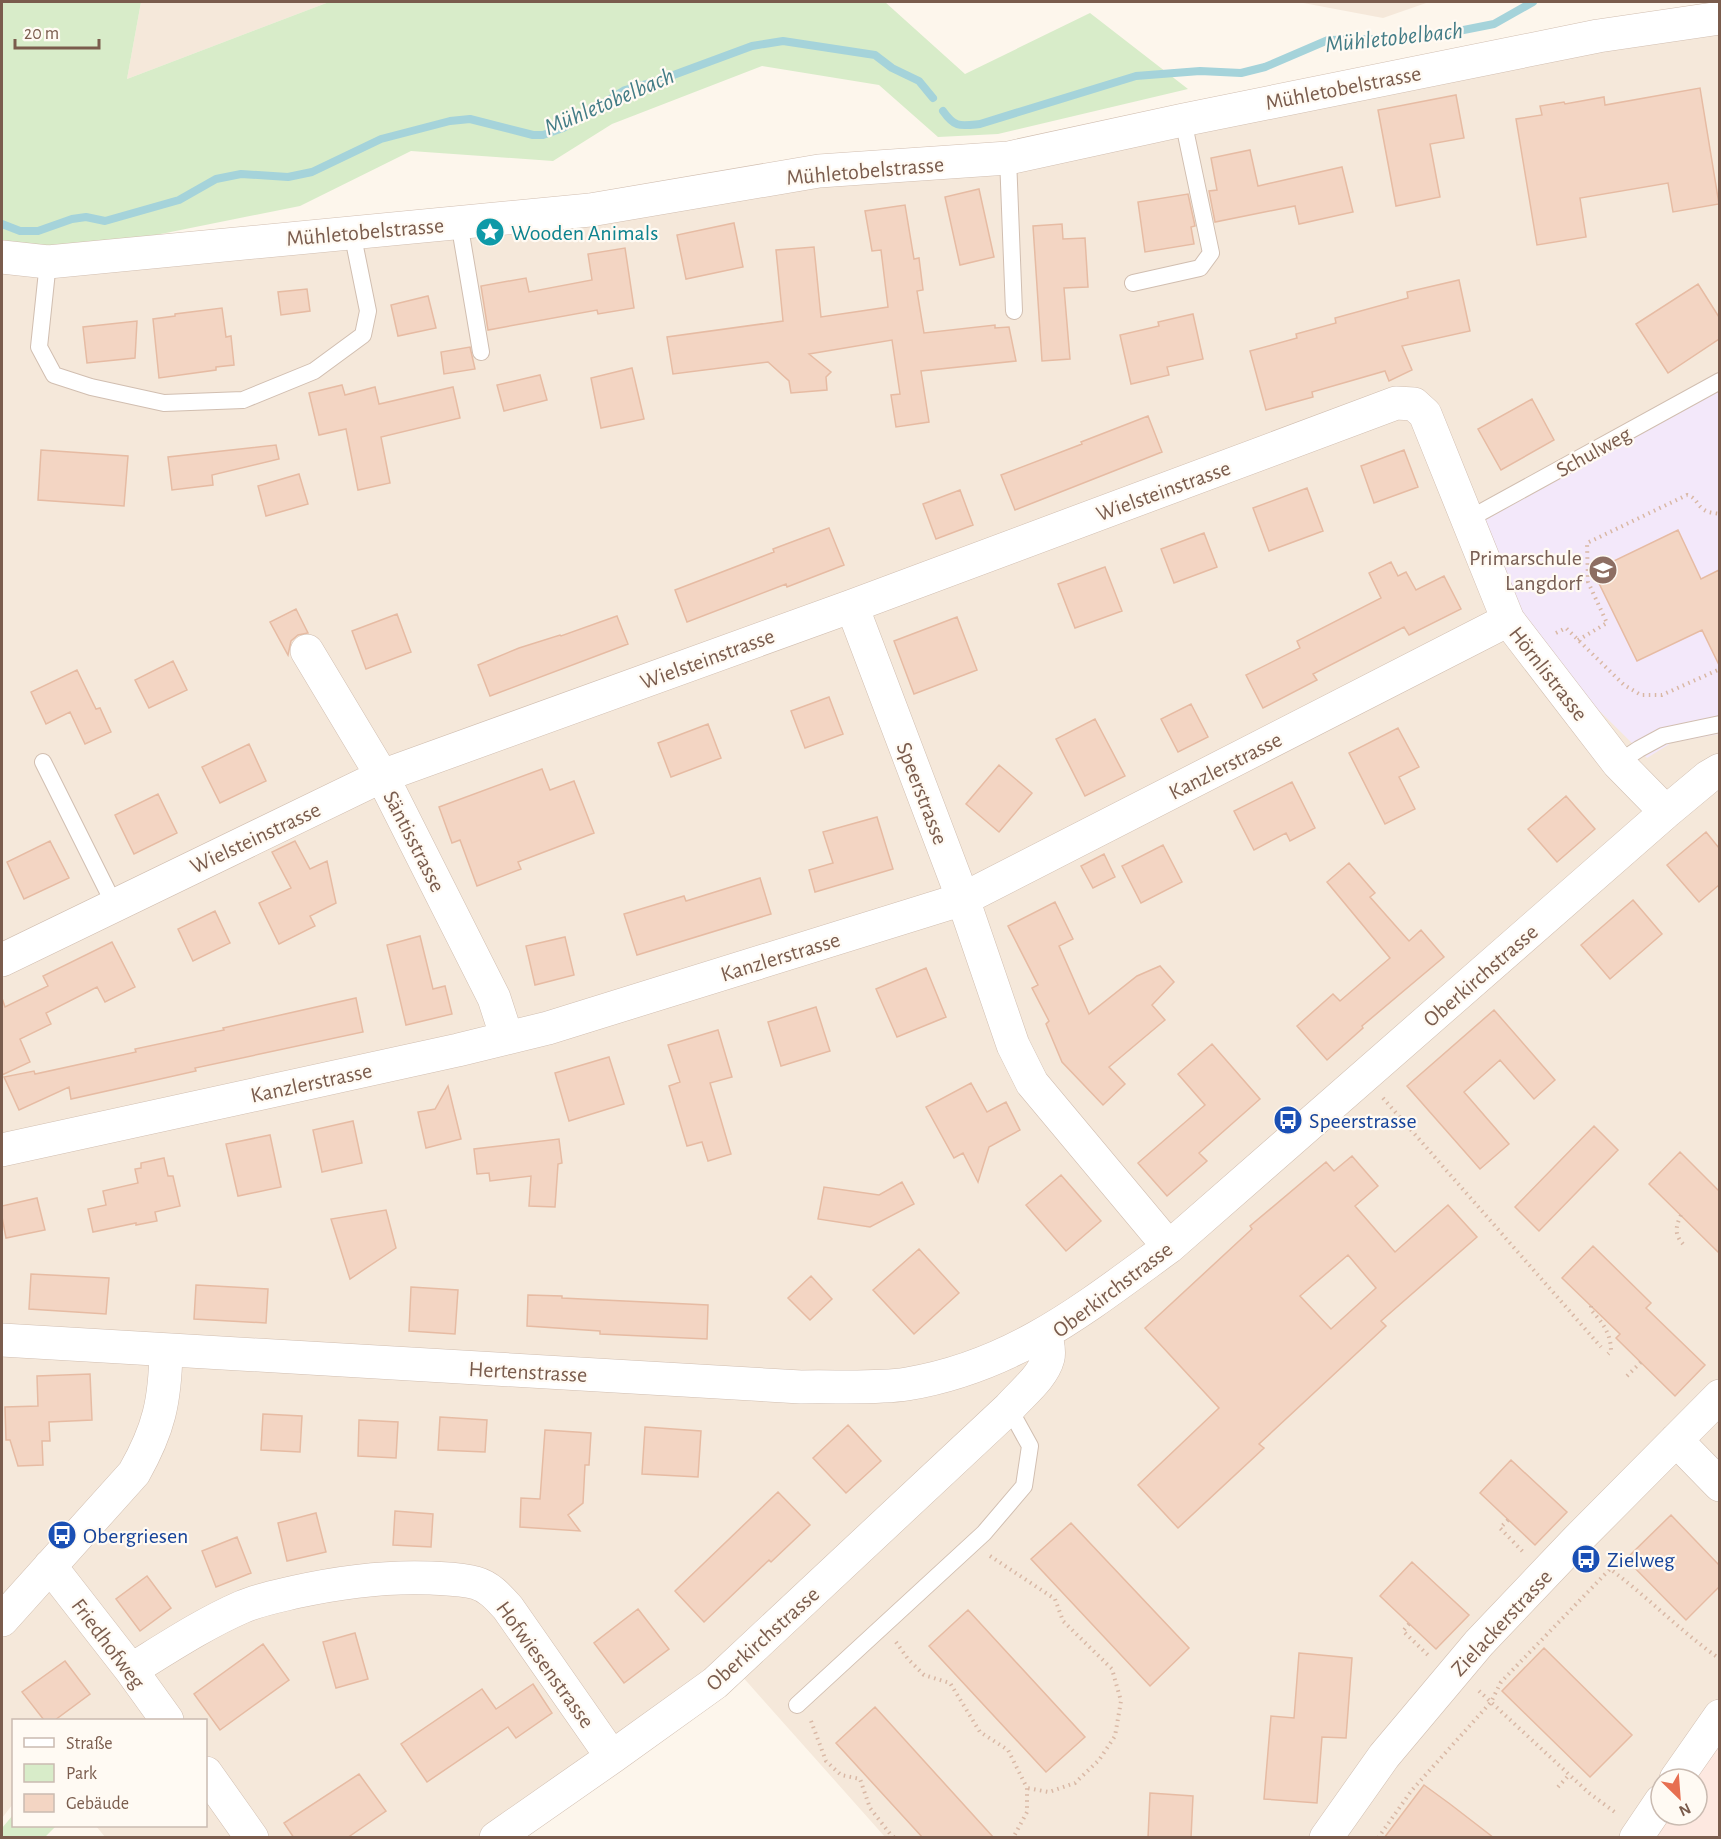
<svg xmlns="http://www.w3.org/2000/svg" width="1721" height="1839" font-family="'Alegreya Sans',sans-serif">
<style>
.residential{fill:#f5e8da}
.commercial{fill:#fde8e0}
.education{fill:#f3e8fa}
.green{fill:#d8ecc9}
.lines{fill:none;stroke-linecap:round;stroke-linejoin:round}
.stream{stroke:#a5d3da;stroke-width:8}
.building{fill:#f3d5c3;stroke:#e6bba3;stroke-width:1.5;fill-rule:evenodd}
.lane-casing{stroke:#d1beb0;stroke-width:18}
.street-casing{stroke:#d1beb0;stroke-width:34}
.path{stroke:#d9b8a5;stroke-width:4;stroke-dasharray:1.5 4.5;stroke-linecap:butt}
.lane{stroke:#fff;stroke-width:16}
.street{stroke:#fff;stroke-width:33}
.labels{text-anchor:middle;stroke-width:4.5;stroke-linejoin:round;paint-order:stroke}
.street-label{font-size:22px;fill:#7a5c4d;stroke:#fffaf3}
.culture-label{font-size:22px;fill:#0d838f;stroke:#fffaf3;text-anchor:start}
.education-label{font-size:22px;fill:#785e54;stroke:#fffaf3;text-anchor:end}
.transit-label{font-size:22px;fill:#164399;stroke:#fffaf3;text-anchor:start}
.water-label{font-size:24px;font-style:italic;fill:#437c86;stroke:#fffaf3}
</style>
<rect width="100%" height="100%" fill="#fdf6ec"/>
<path class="residential" d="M141,2H329L127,79Z
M1298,2H1429L1383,18Z
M1719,18L1720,1713L1629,1837H885L733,1666L496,1837H105L96,1826H206V1720H14L13,1804L2,1818V257L1008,158Z"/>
<path class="commercial" d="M1719,1722V1837L1641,1838L1661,1815H1697V1779H1681Z"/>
<path class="education" d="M1719,381V734L1671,743L1647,758L1508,620L1467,520Z"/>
<path class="green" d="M2,2H141L127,79L329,2H885L965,74L1090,13L1188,89L998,134L938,137L879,85L762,66L612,124L553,161L411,151L300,206L136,239L19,250L2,248Z
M13,1815L14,1826H56L45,1837H2V1828Z"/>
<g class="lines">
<path class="stream" d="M943,111C955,128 960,126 980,124L1136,76L1200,71L1241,73L1265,67L1328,40L1423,38L1494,24L1533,2
M2,224L20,231H38L72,219L86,217L105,221L179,200L216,179L241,174L288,177L312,172L381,139L450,121L470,119L533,135H543L563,128L625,90L660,80L752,46L783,41L875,55L892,68L919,81L933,98"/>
</g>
<path class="building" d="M1700,88L1719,204L1673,212L1668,183L1580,198L1586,237L1537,245L1516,119L1542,115L1540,106L1564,102L1565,104L1604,97L1605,105Z
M1456,95L1464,138L1430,144L1440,197L1396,206L1378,110Z
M1250,150L1258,186L1342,167L1353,212L1299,224L1295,206L1215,222L1209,191L1217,190L1211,158Z
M979,189L994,257L960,265L945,197Z
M1188,194L1195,226L1191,227L1194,244L1145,252L1138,202Z
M905,205L914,259L919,258L923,290L917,291L924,333L995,325V328L1009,327L1016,361L921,371L929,422L896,427L891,395L900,394L892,340L809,354L831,372L826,377L827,390L791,393L789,381L768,362L673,374L667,337L783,321L776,250L814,247L821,317L888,307L881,250L872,251L865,211Z
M734,223L743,267L686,279L677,235Z
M1062,224L1063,239L1085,238L1088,287L1064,288L1070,359L1042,361L1033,226Z
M625,248L634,308L598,314L597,310L488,330L481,286L526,278L529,292L592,280L588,254Z
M1459,280L1470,331L1402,346L1412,370L1389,381L1385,371L1312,392L1313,397L1266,410L1250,351L1297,338L1296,334L1336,323L1335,318L1408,298L1407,292Z
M1698,284L1719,317V339L1668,373L1636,324Z
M307,289L310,311L281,315L278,292Z
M428,296L436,328L398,336L391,305Z
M222,308L226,337L231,336L234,365L216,367V370L159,378L153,319L175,316V314Z
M1193,314L1203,359L1167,367L1169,375L1131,384L1120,335L1159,326L1158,322Z
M137,321L135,358L87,363L83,327Z
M470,347L475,369L444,374L441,352Z
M632,368L644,419L601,428L591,378Z
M540,375L547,400L504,411L497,385Z
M342,385L345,395L375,387L379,404L453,387L460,418L381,437L390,483L358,490L346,429L319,435L309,393Z
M1532,399L1554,440L1501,470L1478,429Z
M1148,416L1162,452L1015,510L1001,475L1082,444L1081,442Z
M276,445L279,459L212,475L213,485L172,490L168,457Z
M41,450L128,456L124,506L38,500Z
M1404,450L1418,487L1374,503L1361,466Z
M299,474L308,504L266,516L258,486Z
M1307,488L1323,531L1269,551L1253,508Z
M960,490L973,525L936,539L923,504Z
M829,528L844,565L787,587L786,584L687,622L675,590L774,552L773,549Z
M1678,530L1701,579L1719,570V665L1702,630L1637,661L1593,571Z
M1204,533L1217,567L1174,583L1161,549Z
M1391,562L1398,576L1406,572L1416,590L1444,576L1461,609L1409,635L1404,627L1313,674L1317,680L1263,708L1246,675L1300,648L1297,641L1381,598L1369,573Z
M1105,567L1122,611L1075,628L1058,584Z
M296,609L308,633L298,635L291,641L288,655L270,622Z
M397,614L411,652L366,669L352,631Z
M617,616L628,644L490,696L478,665L519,648L560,635L561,636Z
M957,617L977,670L914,694L894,641Z
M173,661L187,690L149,708L135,680Z
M77,670L96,709L100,708L111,732L85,744L70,712L46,724L31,692Z
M829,697L843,734L805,748L791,711Z
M1191,704L1208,737L1178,752L1161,719Z
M1095,719L1125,776L1085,796L1056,739Z
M708,724L721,758L671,777L658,743Z
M1398,728L1419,767L1399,777L1415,809L1385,824L1349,753Z
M249,744L266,781L220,803L202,767Z
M999,765L1032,793L999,832L966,804Z
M542,769L550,790L574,781L594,833L518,862L521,869L477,886L460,840L452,843L439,807Z
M1292,782L1315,828L1290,841L1286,833L1254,850L1234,811Z
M158,794L177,833L134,854L115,815Z
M1566,796L1595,829L1557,862L1528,829Z
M877,817L893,869L815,892L809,870L833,863L823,832Z
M1706,832L1719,848V885L1699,902L1667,865Z
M50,841L69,878L24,899L7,862Z
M295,841L310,869L327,861L336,903L310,916L315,926L279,944L259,903L291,888L272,852Z
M1163,845L1182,882L1141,903L1122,866Z
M1104,854L1115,877L1093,888L1081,866Z
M1349,863L1375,893L1370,897L1409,941L1421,930L1444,957L1362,1026L1363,1028L1327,1060L1297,1026L1333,994L1340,1001L1390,958L1327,882Z
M760,878L771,914L637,955L624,914L684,896L686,901Z
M1633,900L1662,934L1610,979L1581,945Z
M1055,902L1073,939L1059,946L1089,1014L1137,976L1160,966L1174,982L1152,1005L1165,1020L1109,1067L1125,1084L1103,1105L1062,1062L1046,1024L1049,1021L1032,988L1038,985L1008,926Z
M215,911L230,943L193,961L178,929Z
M420,936L433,989L445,986L452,1014L406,1025L387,945Z
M565,937L574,975L535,985L526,946Z
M112,942L135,987L105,1002L97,987L46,1013L51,1024L20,1039L30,1062L2,1075V998L5,1007L48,986L43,976Z
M926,968L946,1017L897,1037L876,989Z
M356,998L363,1032L195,1068L196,1071L71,1099L69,1087L19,1110L4,1077L34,1071L35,1074L136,1052L135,1049L224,1030L223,1028Z
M816,1007L830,1051L781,1066L768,1022Z
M1494,1010L1555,1080L1534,1099L1500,1060L1464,1092L1509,1144L1480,1169L1407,1086Z
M718,1030L732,1077L710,1083L731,1154L708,1161L702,1142L687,1146L669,1086L680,1082L668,1045Z
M1212,1044L1260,1099L1199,1153L1207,1161L1167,1196L1138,1163L1205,1105L1178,1074Z
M609,1057L624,1104L569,1121L555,1073Z
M971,1083L987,1112L1006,1102L1020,1130L989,1147L978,1182L963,1153L954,1158L926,1107Z
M448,1086L461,1139L426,1148L418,1112L435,1109Z
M353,1121L362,1163L322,1172L313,1130Z
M1594,1126L1618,1150L1539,1231L1515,1207Z
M270,1135L281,1187L238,1196L226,1144Z
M559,1139L562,1163L558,1164L555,1207L529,1206L531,1176L490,1181L489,1173L477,1174L474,1149Z
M1680,1152L1719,1191V1253L1649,1184Z
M1352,1156L1378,1186L1355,1206L1395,1252L1448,1205L1477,1237L1381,1321L1386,1326L1259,1444L1264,1448L1178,1528L1138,1485L1219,1408L1145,1328L1252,1229L1250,1226L1326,1162L1334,1171ZM1348,1255L1376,1288L1331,1329L1300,1296Z
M164,1158L168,1176H173L180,1206L155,1212L157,1221L136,1225V1223L93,1232L88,1209L106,1205L103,1191L138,1183L135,1169L141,1168V1163Z
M1061,1175L1101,1221L1066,1251L1026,1205Z
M902,1182L914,1204L870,1227L818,1219L824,1187L879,1195Z
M37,1198L45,1230L6,1238L2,1217V1206Z
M386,1210L396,1248L350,1279L331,1219Z
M1593,1246L1651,1303L1646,1308L1705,1365L1675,1396L1616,1338L1620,1334L1562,1278Z
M919,1249L959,1293L914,1334L873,1290Z
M31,1274L109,1278L106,1314L29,1309Z
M811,1276L832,1299L810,1320L788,1298Z
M196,1285L268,1289L266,1323L194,1319Z
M411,1287L458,1290L455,1334L409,1331Z
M528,1295L562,1296V1298L708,1305L707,1339L600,1334V1331L527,1326Z
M90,1374L92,1420L49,1422L50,1441H42L43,1465L18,1466L10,1440H6L5,1407L38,1406L37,1376Z
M263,1414L302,1416L300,1452L261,1450Z
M440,1417L487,1420L485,1452L438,1450Z
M359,1420L398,1422L396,1458L358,1456Z
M848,1425L881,1461L846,1493L813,1458Z
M645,1427L701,1431L698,1477L642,1474Z
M545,1430L591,1433L589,1465H585L583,1503L568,1515L580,1531L520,1527L521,1498L540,1499Z
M1511,1460L1567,1512L1535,1545L1480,1493Z
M778,1492L810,1525L771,1562L769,1560L704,1622L675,1591Z
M395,1511L433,1514L431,1547L393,1545Z
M316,1513L326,1552L287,1561L278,1523Z
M1671,1515L1719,1565V1587L1686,1620L1626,1559Z
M1071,1523L1189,1648L1150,1686L1031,1559Z
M237,1537L251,1573L216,1587L202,1551Z
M1412,1562L1469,1615L1436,1649L1380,1596Z
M147,1576L171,1608L140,1631L116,1599Z
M638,1609L669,1649L624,1683L594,1643Z
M968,1610L1085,1737L1046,1772L929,1646Z
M355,1633L368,1679L336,1688L323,1642Z
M263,1644L289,1680L220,1730L194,1694Z
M1544,1648L1632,1735L1590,1777L1502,1691Z
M1299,1653L1352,1658L1346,1738L1322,1737L1317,1803L1264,1799L1271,1716L1294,1718Z
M65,1661L90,1694L55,1720H44L22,1692Z
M533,1684L552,1713L516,1738L508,1727L427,1782L401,1744L482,1689L496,1709Z
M875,1707L994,1838H923L836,1743Z
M359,1774L386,1811L347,1838H294L284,1823Z
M1424,1785L1450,1804L1494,1838H1384Z
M1150,1793L1193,1796L1191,1838H1148Z"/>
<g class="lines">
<g class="lane-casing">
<path id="lane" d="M1008,158L1014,311
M459,222L481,352
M48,262L39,347L54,375L91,387L164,403L243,400L314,371L363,335L368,311L352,232
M1133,283L1200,268L1211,253L1183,120
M1467,520L1720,381
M43,762L114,904
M1618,763L1639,749L1663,736L1720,724
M797,1705L984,1533L1024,1486L1030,1446L1009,1408"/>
</g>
<g class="street-casing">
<path id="street" d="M2,257L48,262L590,210L819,171L1008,158L1183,120L1598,36L1720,18
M852,606L963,899L1013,1045L1032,1083L1169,1247
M307,651L382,776L494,998L507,1038
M2,960L382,776L852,606L1396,403L1414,404L1425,414L1508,620L1618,763L1666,812
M2,1150L458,1050L548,1028L963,899L1508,620
M2,1340L801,1387C834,1386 875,1389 907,1384C1014,1366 1084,1309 1169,1247L1666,812L1708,777L1720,770
M1676,1440L1720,1485
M50,1566L131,1670L167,1720
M2,1620L134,1473C159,1429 165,1401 166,1351
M131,1670C167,1648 203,1624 242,1607C258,1600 278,1596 295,1592C340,1582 384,1576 431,1578C446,1579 462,1579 476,1583C490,1587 499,1598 508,1608L612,1757
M206,1773L252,1838
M1676,1779L1720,1716
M496,1838L612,1757L715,1683L1009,1408C1022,1393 1043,1377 1048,1358C1050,1350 1047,1342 1046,1334
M1326,1838L1384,1756L1479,1643L1576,1541L1720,1396
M1636,1838L1661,1801"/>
</g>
<path class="path" d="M1556,633L1566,628L1624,685L1641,695H1662L1720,669
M1578,640L1607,623L1588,582L1587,543L1687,495C1697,498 1696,504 1703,509C1708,513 1714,513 1720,514
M1383,1098L1601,1347
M1681,1215C1675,1228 1674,1236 1686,1247
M1591,1306V1310C1602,1322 1611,1333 1611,1351L1608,1354
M1627,1376L1641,1362
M1508,1520L1500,1528L1525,1554
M990,1556L1055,1599L1063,1621L1112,1669L1121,1701L1115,1736L1099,1760L1075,1783L1049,1792L1027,1788
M1409,1624L1403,1631L1430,1657
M896,1642L908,1659L924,1675L950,1683L980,1732L1008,1750L1027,1788V1812L1013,1838
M1479,1691L1589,1793L1616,1813
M811,1721L826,1761L841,1775L860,1779L870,1808L891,1835L895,1838
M1558,1787L1569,1775
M1378,1838L1412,1790L1491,1702L1501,1682L1610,1569C1648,1597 1681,1632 1720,1659"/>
<use href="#lane" class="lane"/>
<use href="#street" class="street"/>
</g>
<defs>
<g id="sight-disc" transform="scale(1.5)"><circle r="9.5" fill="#0f9aa8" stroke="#fffaf3"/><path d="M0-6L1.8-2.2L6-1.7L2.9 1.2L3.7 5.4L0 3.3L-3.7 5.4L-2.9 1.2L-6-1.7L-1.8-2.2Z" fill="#fff"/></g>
<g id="school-disc" transform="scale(1.5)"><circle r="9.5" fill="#8d6e63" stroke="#fffaf3"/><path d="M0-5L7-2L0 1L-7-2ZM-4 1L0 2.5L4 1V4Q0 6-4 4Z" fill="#fff"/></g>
<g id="bus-disc" transform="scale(1.5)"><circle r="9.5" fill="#1a4fb4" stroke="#fffaf3"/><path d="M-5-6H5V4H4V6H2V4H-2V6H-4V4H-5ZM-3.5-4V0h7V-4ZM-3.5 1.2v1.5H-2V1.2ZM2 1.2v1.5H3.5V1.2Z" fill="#fff"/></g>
</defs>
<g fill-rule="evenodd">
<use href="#sight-disc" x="490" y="232"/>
<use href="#school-disc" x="1603" y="570"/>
<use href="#bus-disc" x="1288" y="1120"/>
<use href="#bus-disc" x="62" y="1535"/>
<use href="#bus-disc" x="1586" y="1559"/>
</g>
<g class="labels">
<g class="street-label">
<text transform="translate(1343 87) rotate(-11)" y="8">Mühletobelstrasse</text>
<text transform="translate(865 170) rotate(-5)" y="8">Mühletobelstrasse</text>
<text transform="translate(365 231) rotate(-5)" y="8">Mühletobelstrasse</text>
<text transform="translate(1593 451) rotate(-29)" y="8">Schulweg</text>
<text transform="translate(1163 490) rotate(-20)" y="8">Wielsteinstrasse</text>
<text transform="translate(707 658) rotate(-20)" y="8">Wielsteinstrasse</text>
<text transform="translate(1549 673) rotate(52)" y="8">Hörnlistrasse</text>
<text transform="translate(1225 765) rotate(-27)" y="8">Kanzlerstrasse</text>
<text transform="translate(923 793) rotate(69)" y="8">Speerstrasse</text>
<text transform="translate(255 837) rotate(-25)" y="8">Wielsteinstrasse</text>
<text transform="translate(415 841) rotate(63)" y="8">Säntisstrasse</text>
<text transform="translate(780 956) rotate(-17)" y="8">Kanzlerstrasse</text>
<text transform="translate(1480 975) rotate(-41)" y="8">Oberkirchstrasse</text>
<text transform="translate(311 1082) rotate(-12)" y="8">Kanzlerstrasse</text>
<text transform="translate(1112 1289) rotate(-37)" y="8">Oberkirchstrasse</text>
<text transform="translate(528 1371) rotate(3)" y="8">Hertenstrasse</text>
<text transform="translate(1501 1622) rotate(-47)" y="8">Zielackerstrasse</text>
<text transform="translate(762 1638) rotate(-42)" y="8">Oberkirchstrasse</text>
<text transform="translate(109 1643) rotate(53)" y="8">Friedhofweg</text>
<text transform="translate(546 1664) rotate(54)" y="8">Hofwiesenstrasse</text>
</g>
<g class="culture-label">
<text x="511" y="240">Wooden Animals</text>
</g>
<g class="education-label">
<text x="1582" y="565">Primarschule<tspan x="1582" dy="25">Langdorf</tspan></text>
</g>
<g class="transit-label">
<text x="1309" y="1128">Speerstrasse</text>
<text x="83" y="1543">Obergriesen</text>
<text x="1607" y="1567">Zielweg</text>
</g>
<g class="water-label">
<text transform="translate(1394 37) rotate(-6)" y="8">Mühletobelbach</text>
<text transform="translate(609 101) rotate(-23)" y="8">Mühletobelbach</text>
</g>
</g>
<rect width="1721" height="1839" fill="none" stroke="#7a5c4d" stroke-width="6"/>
<rect x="12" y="1719" width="195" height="108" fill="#fffaf3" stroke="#cabbb1" stroke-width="1.5"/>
<rect x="24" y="1738" width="30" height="9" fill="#ffffff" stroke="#cabbb1" stroke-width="1.5"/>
<text x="66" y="1749" font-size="18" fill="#7a5c4d">Straße</text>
<rect x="24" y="1764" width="30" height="18" fill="#d8ecc9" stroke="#cabbb1" stroke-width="1.5"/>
<text x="66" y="1779" font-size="18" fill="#7a5c4d">Park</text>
<rect x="24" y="1794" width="30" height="18" fill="#f3d5c3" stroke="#cabbb1" stroke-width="1.5"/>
<text x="66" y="1809" font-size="18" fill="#7a5c4d">Gebäude</text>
<g transform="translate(1679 1797) rotate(155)"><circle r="28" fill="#fffaf3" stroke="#cabbb1" stroke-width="1.5"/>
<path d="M0-4.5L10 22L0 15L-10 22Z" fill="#e76f51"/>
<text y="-9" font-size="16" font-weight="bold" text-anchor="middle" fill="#7a5c4d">N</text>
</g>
<path d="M15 39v9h84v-9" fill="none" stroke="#7a5c4d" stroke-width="3"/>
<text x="24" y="39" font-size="18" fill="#7a5c4d" stroke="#fffaf3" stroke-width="4.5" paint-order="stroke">20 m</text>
</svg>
